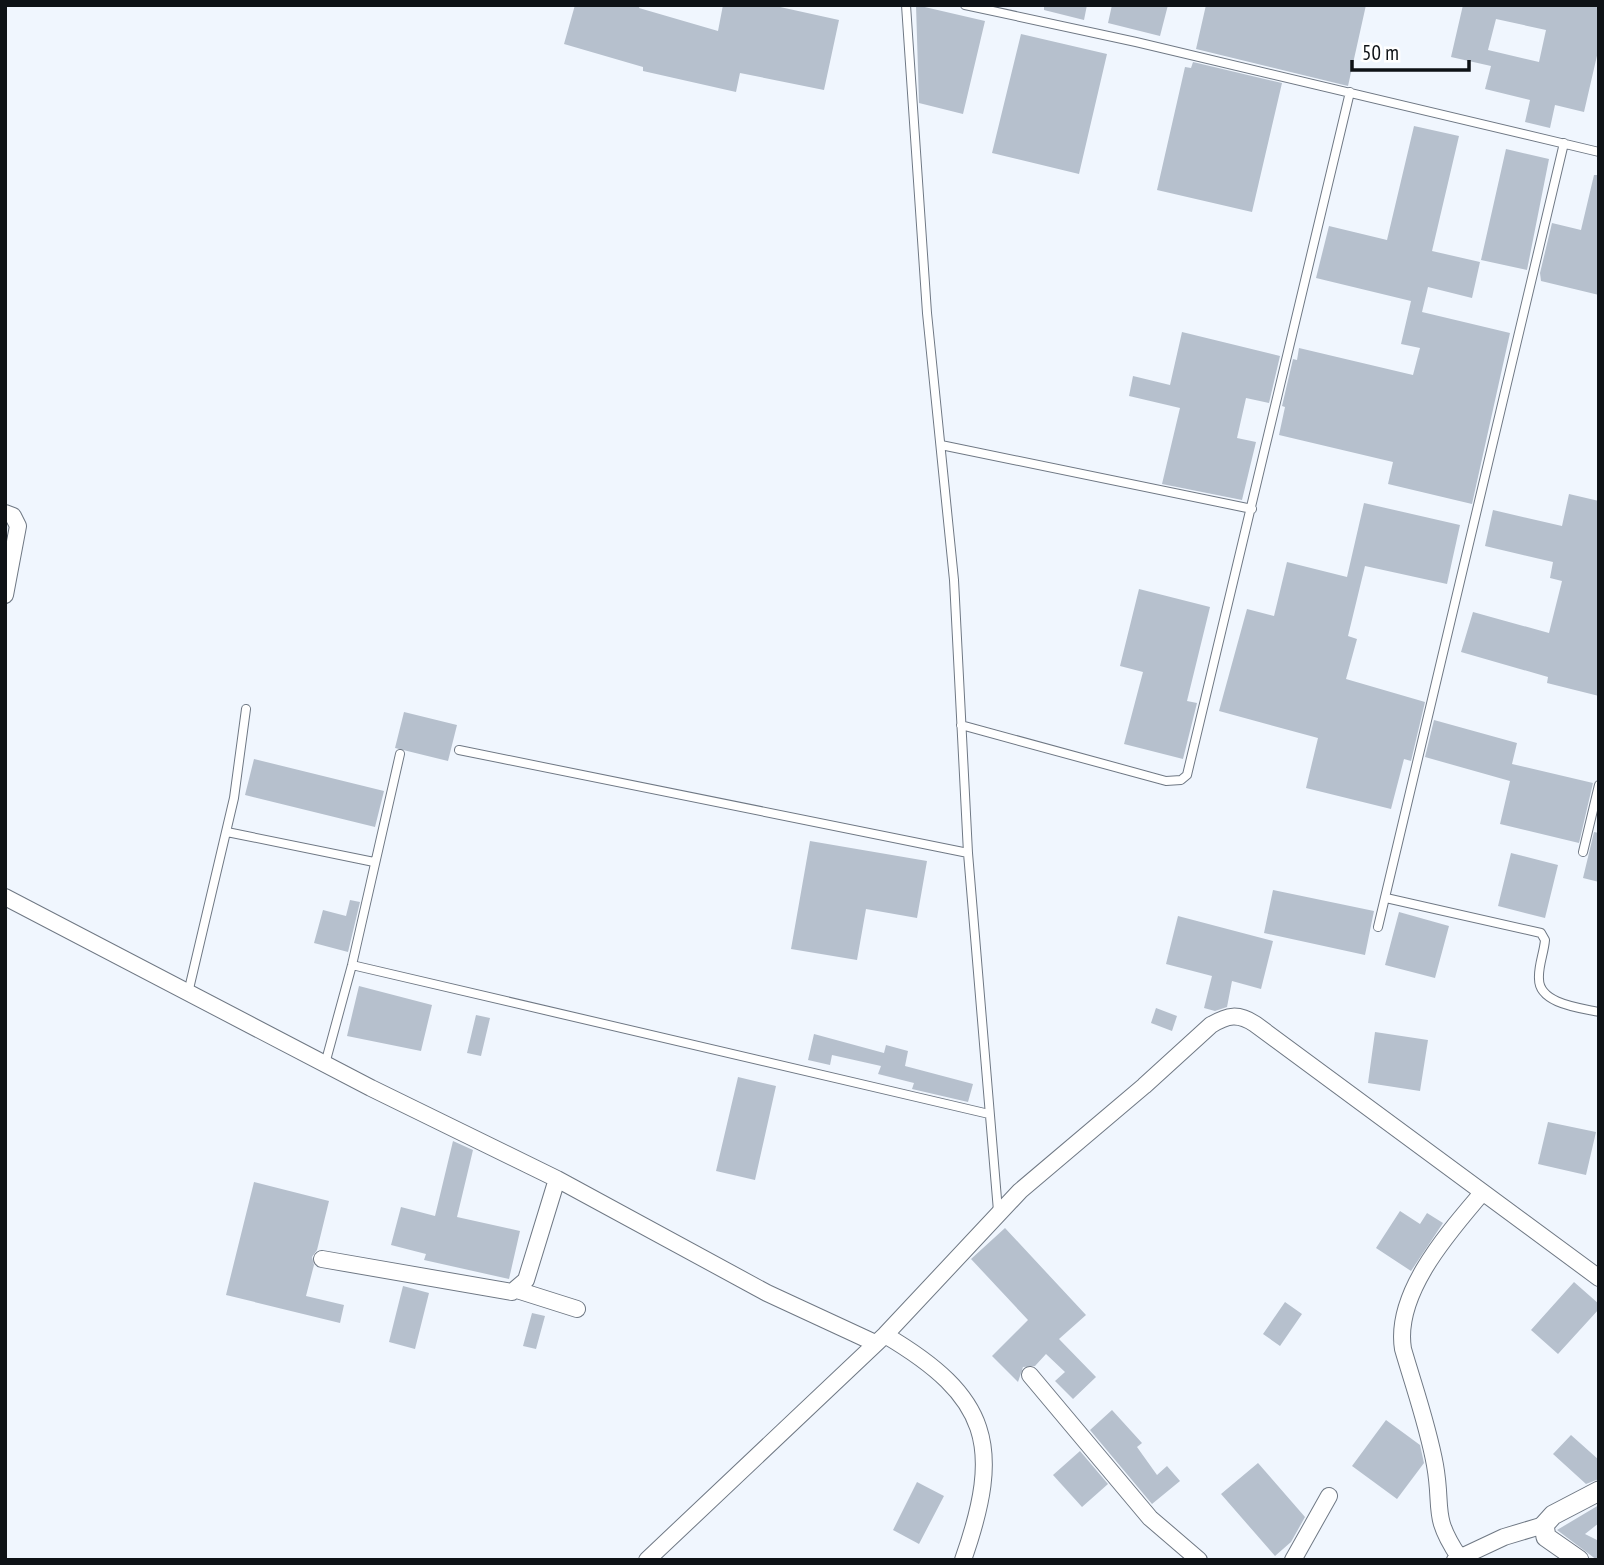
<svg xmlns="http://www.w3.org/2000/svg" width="1604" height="1565" font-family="'PT Sans Narrow',sans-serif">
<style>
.building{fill:#b6c0cd;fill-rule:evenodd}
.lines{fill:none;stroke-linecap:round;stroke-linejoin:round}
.service-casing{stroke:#6f7884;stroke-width:10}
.minor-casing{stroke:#6f7884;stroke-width:18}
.tertiary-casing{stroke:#6f7884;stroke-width:21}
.service{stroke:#fff;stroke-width:8}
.minor{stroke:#fff;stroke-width:16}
.tertiary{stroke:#fff;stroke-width:19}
</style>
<rect width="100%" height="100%" fill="#f0f6fe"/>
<path class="building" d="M575,5H640L639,8L718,31L723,5H771L839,20L824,90L740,73L736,92L643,71V67L564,44Z
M916,5L985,21L963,114L919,103Z
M1044,5H1087L1084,20L1044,10Z
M1112,5H1168L1160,36L1108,23Z
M1206,5H1366L1348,86L1196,49Z
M1463,5H1599V47L1584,112L1555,105L1550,128L1525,122L1530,100L1485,89L1491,66L1451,57ZM1496,19L1546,30L1539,62L1488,50Z
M1021,34L1107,54L1079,174L992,153Z
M1193,62L1282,83L1252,212L1157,190L1185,67L1191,68Z
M1414,126L1459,136L1432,251L1480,262L1472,298L1428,287L1422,312L1510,333L1472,504L1388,484L1393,462L1279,435L1285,407L1282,406L1293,359L1297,360L1299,348L1413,375L1420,348L1401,344L1411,301L1316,278L1329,226L1387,240Z
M1506,149L1549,159L1527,270L1481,260Z
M1594,175H1599V295L1541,281L1540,273L1552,223L1581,230Z
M1182,332L1280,356L1269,403L1246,398L1237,438L1256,442L1242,500L1162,484L1180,408L1129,396L1133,376L1170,385Z
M1569,494L1599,501V696L1547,683L1548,677L1461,652L1473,612L1549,633L1562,581L1550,578L1553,562L1485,546L1493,510L1562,526Z
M1364,503L1460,525L1447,584L1365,566L1348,636L1357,639L1346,679L1425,702L1411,761L1404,759L1391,809L1306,788L1318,738L1219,711L1247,609L1274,616L1287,562L1347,577Z
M1139,589L1210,607L1187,701L1197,703L1183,759L1124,744L1143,672L1120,666Z
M404,712L457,725L448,761L395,748Z
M1434,720L1517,743L1512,764L1593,783L1579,843L1500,824L1510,781L1425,757Z
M254,759L384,791L375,827L245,795Z
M1594,832L1599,833V882L1583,878Z
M810,841L927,861L917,918L866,909L857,960L791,949Z
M1511,853L1558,865L1545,918L1498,906Z
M1273,890L1374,911L1365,955L1264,933Z
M350,900L360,902L348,952L314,943L323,910L346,916Z
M1399,912L1449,926L1435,978L1385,965Z
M1178,916L1273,941L1261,989L1232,981L1227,1007L1215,1011L1204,1008L1212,976L1166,964Z
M359,986L432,1005L421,1051L347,1036Z
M1156,1008L1177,1016L1172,1031L1151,1023Z
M476,1015L490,1018L481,1056L467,1053Z
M1375,1032L1428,1040L1420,1091L1368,1083Z
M814,1034L884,1053L886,1045L908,1051L905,1066L973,1084L968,1102L912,1089L914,1083L878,1074L881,1066L832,1055L830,1065L808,1060Z
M738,1077L776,1086L755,1180L716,1171Z
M1548,1122L1596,1132L1586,1175L1538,1164Z
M453,1141L473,1150L457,1217L520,1231L509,1279L424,1260L426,1254L391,1245L401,1207L435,1216Z
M254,1182L329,1201L317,1250L312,1257L314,1265L306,1296L344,1305L340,1323L226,1295Z
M1400,1211L1420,1224L1427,1213L1443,1223L1411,1271L1376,1248Z
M1005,1228L1086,1315L1059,1339L1096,1377L1073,1399L1055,1381L1065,1372L1046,1354L1035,1366L1023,1367L1018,1382L992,1356L1028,1320L971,1259Z
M1574,1282L1599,1304V1309L1558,1354L1531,1330Z
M403,1286L429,1293L415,1349L389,1342Z
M1285,1302L1302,1314L1280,1346L1263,1334Z
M532,1313L545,1316L536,1349L523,1346Z
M1112,1410L1142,1443L1137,1447L1157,1475L1167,1466L1180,1481L1152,1504L1090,1430Z
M1386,1420L1420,1445L1424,1463L1397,1499L1352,1466Z
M1571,1435L1599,1460V1479L1586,1484L1553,1454Z
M1080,1451L1108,1484L1082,1507L1053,1475Z
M1258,1463L1305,1517L1291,1542L1275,1556L1221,1494Z
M917,1482L944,1496L919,1544L893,1530Z
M1599,1505V1523L1585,1534L1599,1541L1597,1560L1557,1530Z"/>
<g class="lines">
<g class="service-casing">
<path id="service" d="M906,5L927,313L954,580L968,853L998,1211
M965,5L1136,42L1599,152
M941,445L1252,509
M961,725L1166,781L1181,780L1187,775L1350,92
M459,750L968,853
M227,832L374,862
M1583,852L1599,785
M1386,898L1541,933L1545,940C1544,953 1538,966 1539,979C1539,1004 1581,1008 1599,1012
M1378,927L1564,143
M352,965L989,1114
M188,993L234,798L246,709
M325,1064L352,965L400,754"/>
</g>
<g class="minor-casing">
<path id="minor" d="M5,513L13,516L18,526L5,595
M5,897L371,1088L557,1179L767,1293L875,1343
M322,1259L512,1292L526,1280L557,1179
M517,1290L577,1309
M885,1335C990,1397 1003,1446 963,1560
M1030,1375L1150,1518L1199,1560
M1459,1557C1431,1515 1443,1510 1435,1465C1428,1426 1414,1387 1403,1349C1394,1293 1449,1232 1482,1193
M647,1560L885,1335L1020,1191L1144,1086L1211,1025C1228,1015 1238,1013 1255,1024L1599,1278
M1293,1560L1329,1496
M1455,1560L1504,1537L1544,1525"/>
</g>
<g class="tertiary-casing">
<path id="tertiary" d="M1579,1560L1546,1537L1544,1525L1553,1515L1599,1491"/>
</g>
<use href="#service" class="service"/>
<use href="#minor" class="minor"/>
<use href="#tertiary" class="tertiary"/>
</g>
<rect width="1604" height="1565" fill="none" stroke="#0e1216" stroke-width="14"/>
<path d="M1352 60v10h117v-10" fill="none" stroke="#0e1216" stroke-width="3.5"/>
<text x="1362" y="60" font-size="21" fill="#0e1216" stroke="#ffffff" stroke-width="5" paint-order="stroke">50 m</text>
</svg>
